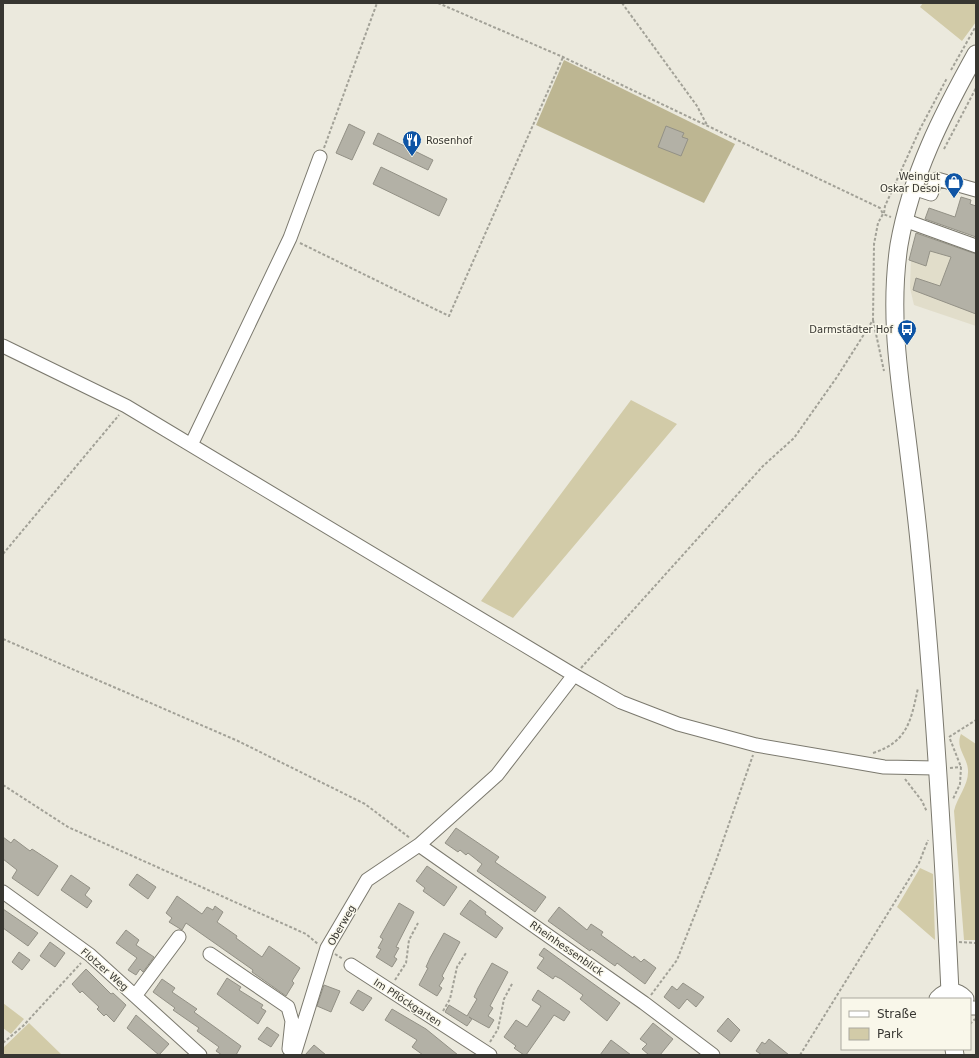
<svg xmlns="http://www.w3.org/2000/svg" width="979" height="1058" font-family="'DejaVu Sans',sans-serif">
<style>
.built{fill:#e1ddca}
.green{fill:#d2cba8}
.forest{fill:#bdb692}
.building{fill:#b3b1a6;stroke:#939186}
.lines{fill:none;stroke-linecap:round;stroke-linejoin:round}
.minor-casing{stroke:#7b796e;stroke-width:15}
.major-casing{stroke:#7b796e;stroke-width:19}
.path{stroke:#a2a197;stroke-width:2;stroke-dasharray:3 2;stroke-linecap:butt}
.minor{stroke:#fff;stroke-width:13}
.major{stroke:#fff;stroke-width:17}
.labels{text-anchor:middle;stroke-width:3;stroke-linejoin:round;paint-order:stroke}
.poi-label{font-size:10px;fill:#373631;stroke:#f9f7ea;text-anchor:end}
.street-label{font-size:10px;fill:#373631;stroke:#f9f7ea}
</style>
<rect width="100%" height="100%" fill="#ebe9dd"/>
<path class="built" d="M917,229L976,249V326L914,305L910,288L911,256Z"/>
<path class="green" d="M923,3H976V22L962,41L920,7Z
M631,400L677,424L513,618L481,601Z
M961,734L976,744V940H964L954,811C957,797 969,785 968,770C967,756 955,748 961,734Z
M920,868L933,874L935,940L897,907Z
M3,1003L24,1019L11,1034L3,1028Z
M29,1023L62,1055H3V1048Z"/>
<path class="forest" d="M564,60L735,144L704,203L536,125Z"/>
<path class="building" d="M349,124L365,132L352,160L336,153Z
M666,126L684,133L682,137L688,139L681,156L658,147Z
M378,133L433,160L428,170L373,144Z
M381,167L447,199L439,216L373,184Z
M961,197L971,200L970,204L976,206V237L925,219L929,208L955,217Z
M916,233L976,254V314L913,290L916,278L940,286L951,257L930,251L926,266L909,260Z
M456,828L499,857L495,862L546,897L535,912L477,871L482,864L468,853L466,855L460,850L458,852L445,843Z
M3,837L11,843L14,839L30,851L32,849L58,866L38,896L12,878L17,870L3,859Z
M427,866L457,887L444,906L423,891L425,888L416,881Z
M137,874L156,887L148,899L129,885Z
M71,875L90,888L85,895L92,901L87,908L61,890Z
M177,896L202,914L207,907L213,910L215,906L223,912L217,922L237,936L236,938L262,957L269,946L300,968L292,981L294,983L286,996L252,972L253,970L186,923L182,930L169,922L172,918L166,913Z
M470,900L486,912L485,914L503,928L496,938L460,914Z
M399,903L414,912L396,947L399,948L394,957L397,959L392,967L376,957L381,949L378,948L383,939L380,937Z
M559,907L587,930L591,924L603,932L601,935L633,958L634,956L641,962L644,959L656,968L645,984L617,963L615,966L591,949L590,951L548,921Z
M3,909L38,933L28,946L3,928Z
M126,930L139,940L136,945L154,957L143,972L140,969L136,975L128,970L137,958L116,943Z
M444,933L460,942L442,976L444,978L439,986L442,988L437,996L419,985L428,968L426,967L430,958Z
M50,942L65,953L55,967L40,956Z
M544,948L620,1003L607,1021L580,999L583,995L561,979L555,976L553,979L537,968L544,958L539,955Z
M19,952L30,960L22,970L12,962Z
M492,963L508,972L490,1006L493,1008L488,1016L494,1020L489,1028L469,1017L472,1019L467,1026L445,1012L449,1005L467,1016L477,999L474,997L478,988Z
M86,969L111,994L113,993L126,1005L114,1022L106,1014L104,1016L97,1009L99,1007L82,991L80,993L72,984Z
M227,978L241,987L239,990L263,1005L261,1008L266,1011L258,1024L217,994Z
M162,979L175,988L172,992L197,1009L194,1012L241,1046L236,1055H222L216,1051L219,1047L197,1031L199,1028L173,1010L175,1008L153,992Z
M683,983L704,997L696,1007L687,999L679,1009L664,997L672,986L677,990Z
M324,985L340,991L331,1012L317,1006Z
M358,990L372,998L363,1011L350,1003Z
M538,990L570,1012L564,1021L554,1015L526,1055H524L514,1048L516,1046L504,1037L516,1020L527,1027L541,1006L532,1000Z
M392,1009L426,1029L458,1055H423L412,1047L417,1040L385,1020Z
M136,1015L169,1044L159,1055L127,1028Z
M728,1018L740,1030L731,1042L717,1031Z
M653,1023L673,1039L660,1055H649L642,1049L647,1044L640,1039Z
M267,1027L279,1035L271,1047L258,1039Z
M769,1039L789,1055H762L756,1051L762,1042L765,1044Z
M611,1040L631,1055H600Z
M314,1045L326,1055H305Z"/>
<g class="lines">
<g class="minor-casing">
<path id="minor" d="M913,188L931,194L937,179L976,190
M904,220L976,246
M3,346L126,406L574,675L621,702L678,724L756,745L884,767L936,768
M191,445L290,238L320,157
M419,845L644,1003L713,1055
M3,892L90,955L200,1055
M210,954L288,1007L292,1021L289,1049
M351,965L490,1055
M135,996L179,937
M970,1008H976
M294,1055L327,948L367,880L419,845L497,775L574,675"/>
</g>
<g class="major-casing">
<path id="major" d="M950,992C943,842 934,691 919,541C915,501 910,462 905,422C897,362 890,305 899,245C911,176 942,115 976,54
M938,999C946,990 957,990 965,999
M954,1049L955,1055"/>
</g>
<path class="path" d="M438,3L563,57L880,208L883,214
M622,3L697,106L707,125
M951,70L976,26
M324,148L377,3
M944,149L976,88
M884,213L885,206L920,129L947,78
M300,243L449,316L563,57
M873,320L884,371
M3,554L119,415
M3,639L238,741L365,804L410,838
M581,668L763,466L794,438L837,377L873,320L874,244L878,223L883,214L891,217
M949,737L976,720
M950,739L961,767L960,784L953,799
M873,753C908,742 911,720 918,688
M950,768L961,767
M905,779L922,801L927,812
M3,785L68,827L306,934L318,944
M959,942L976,943
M335,954L343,959
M395,980L406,963L409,940L418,923
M651,995L677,960L716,861L753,755
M443,1011L450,999L457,967L466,953
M970,1024L975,1019
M490,1042L498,1029L504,999L513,982
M3,1043L23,1026L81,963
M800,1055L919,863L928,840"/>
<use href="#minor" class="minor"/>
<use href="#major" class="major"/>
</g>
<defs>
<g id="restaurant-pin" transform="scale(1)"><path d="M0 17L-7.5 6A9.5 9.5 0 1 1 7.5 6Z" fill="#0f55a5" stroke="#f9f7ea"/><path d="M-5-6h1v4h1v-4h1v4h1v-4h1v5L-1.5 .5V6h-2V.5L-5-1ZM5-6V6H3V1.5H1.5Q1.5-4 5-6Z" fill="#fff"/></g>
<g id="shop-pin" transform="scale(1)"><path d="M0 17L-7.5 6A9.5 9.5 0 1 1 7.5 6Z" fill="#0f55a5" stroke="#f9f7ea"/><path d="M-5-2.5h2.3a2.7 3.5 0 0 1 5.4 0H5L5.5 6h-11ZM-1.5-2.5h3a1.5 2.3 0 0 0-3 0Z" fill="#fff"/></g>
<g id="bus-pin" transform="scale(1)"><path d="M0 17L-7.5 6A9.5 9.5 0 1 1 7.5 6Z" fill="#0f55a5" stroke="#f9f7ea"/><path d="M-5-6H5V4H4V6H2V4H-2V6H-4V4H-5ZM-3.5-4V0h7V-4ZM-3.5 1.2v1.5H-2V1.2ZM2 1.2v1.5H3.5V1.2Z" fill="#fff"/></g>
</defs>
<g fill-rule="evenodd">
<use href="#restaurant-pin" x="412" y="140"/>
<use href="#shop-pin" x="954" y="182"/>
<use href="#bus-pin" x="907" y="329"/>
</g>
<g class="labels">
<g class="poi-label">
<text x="426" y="144" text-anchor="start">Rosenhof</text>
<text x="940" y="180">Weingut<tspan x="940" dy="12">Oskar Desoi</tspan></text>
<text x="893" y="333">Darmstädter Hof</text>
</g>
<g class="street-label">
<text transform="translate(341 925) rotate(-60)" y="4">Oberweg</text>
<text transform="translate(567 948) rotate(35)" y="4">Rheinhessenblick</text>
<text transform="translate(105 969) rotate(41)" y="4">Flotzer Weg</text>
<text transform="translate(408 1002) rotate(33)" y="4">Im Pflöckgarten</text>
</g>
</g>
<rect width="979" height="1058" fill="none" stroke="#373631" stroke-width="8"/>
<rect x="841" y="998" width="130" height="52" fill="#f9f7ea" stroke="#abaaa0"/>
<rect x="849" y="1011" width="20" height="6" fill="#ffffff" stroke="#abaaa0"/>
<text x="877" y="1018" font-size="12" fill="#373631">Straße</text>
<rect x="849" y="1028" width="20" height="12" fill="#d2cba8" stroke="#abaaa0"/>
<text x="877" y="1038" font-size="12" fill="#373631">Park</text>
</svg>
